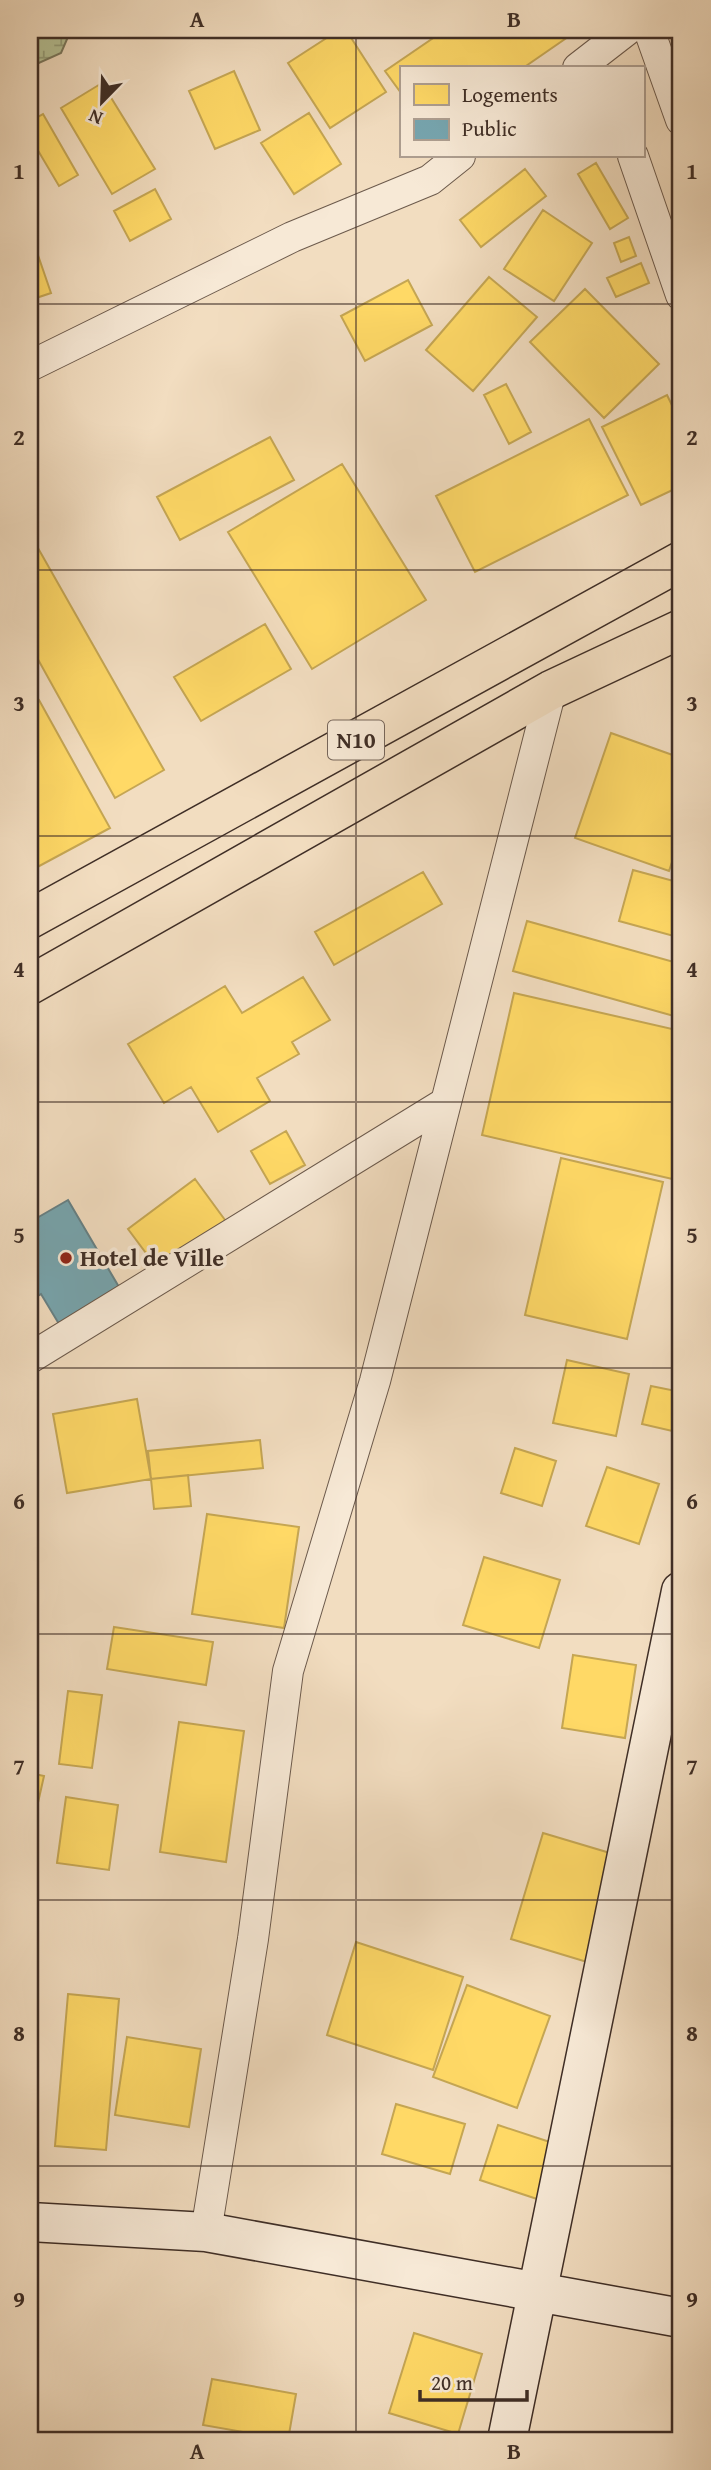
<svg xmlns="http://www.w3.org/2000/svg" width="711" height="2470" font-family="'Gentium Book Plus',serif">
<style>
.wetland{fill:url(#wetland-marsh);stroke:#7a785e;stroke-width:2}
.homes{fill:#ffd966;stroke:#c5a653;stroke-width:2}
.public{fill:#76a5af;stroke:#668186;stroke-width:2}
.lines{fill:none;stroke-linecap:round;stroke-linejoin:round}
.street-casing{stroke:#6c5a4c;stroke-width:32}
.secondary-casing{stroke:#3f2e26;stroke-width:41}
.highway-casing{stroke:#3f2e26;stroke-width:41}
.street{stroke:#f7e9d6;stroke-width:30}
.secondary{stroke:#f7e9d6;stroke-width:38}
.highway{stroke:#f2ddc0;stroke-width:38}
.grid{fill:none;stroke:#3f2e26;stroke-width:2;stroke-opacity:0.55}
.poi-dot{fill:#8f2418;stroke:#f7e9d6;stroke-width:2.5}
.labels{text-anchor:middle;stroke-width:7;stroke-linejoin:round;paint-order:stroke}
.shield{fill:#f7e9d6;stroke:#76665b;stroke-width:2}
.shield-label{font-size:23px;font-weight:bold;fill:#3f2e26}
.poi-label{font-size:24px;font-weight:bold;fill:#3f2e26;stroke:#f7e9d6;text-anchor:start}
.neatline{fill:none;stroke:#3f2e26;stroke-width:2.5}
.grid-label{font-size:23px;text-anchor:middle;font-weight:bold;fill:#3f2e26}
</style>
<defs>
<pattern id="wetland-marsh" width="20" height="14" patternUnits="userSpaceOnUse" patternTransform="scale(1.75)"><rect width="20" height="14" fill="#b6c296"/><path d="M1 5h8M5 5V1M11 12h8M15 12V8" fill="none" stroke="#959e7a"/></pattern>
</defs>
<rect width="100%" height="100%" fill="#f2ddc0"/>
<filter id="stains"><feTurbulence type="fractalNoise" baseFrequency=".00286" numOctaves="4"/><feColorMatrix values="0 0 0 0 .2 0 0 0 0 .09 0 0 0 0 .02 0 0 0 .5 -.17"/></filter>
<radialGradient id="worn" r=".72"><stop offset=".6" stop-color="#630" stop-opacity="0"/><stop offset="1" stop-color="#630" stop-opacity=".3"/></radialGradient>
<path class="wetland" d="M30,30H71L61,53L30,67Z"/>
<path class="homes" d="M339,30H346L386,92L330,128L288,63Z
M445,30H578L523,68H401V93L385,71Z
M234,71L260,130L215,149L189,91Z
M102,83L155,169L112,194L61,108Z
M309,113L341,164L294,194L261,143Z
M43,114L78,175L59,186L30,137V121Z
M596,163L628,218L610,229L578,174Z
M525,169L546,196L481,247L460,220Z
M155,189L171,219L130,241L114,211Z
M543,210L592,243L554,301L504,269Z
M30,232L51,293L30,300Z
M629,237L636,256L621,262L614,243Z
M641,263L649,283L616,297L607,278Z
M489,277L537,317L473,391L426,350Z
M408,280L432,325L365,361L341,316Z
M585,289L659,364L604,418L530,342Z
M506,384L531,432L509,444L484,395Z
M667,395L681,424V486L641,505L602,427Z
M589,419L628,495L475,572L436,496Z
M270,437L294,480L180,540L157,497Z
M342,464L426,600L312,669L228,532Z
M30,534L164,770L115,798L30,645Z
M265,624L291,669L201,721L174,677Z
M39,700L110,828L30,871V705Z
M611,733L681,758V835L669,871L575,838Z
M633,870L681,883V938L619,921Z
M423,872L442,904L334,965L315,932Z
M527,921L681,964V1018L513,971Z
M303,977L330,1020L292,1042L299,1054L257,1078L270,1101L218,1132L191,1087L164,1103L128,1044L225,986L242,1013Z
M514,993L681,1031V1181L482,1135Z
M286,1131L305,1165L270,1184L251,1151Z
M561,1158L663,1182L627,1339L525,1315Z
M195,1179L236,1235L169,1284L128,1229Z
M567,1360L629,1374L616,1436L553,1423Z
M651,1386L681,1392V1433L642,1424Z
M137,1399L151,1479L67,1493L53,1414Z
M260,1440L263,1468L151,1479L148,1451Z
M515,1448L556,1461L542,1506L501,1493Z
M607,1467L659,1484L639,1544L586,1526Z
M188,1475L191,1506L154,1509L151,1479Z
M207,1514L299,1527L284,1628L192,1614Z
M484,1557L560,1580L539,1648L463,1625Z
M114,1627L213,1642L206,1685L107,1669Z
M573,1655L636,1665L625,1738L562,1728Z
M30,1665L38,1666L30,1746Z
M68,1691L102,1695L92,1768L59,1764Z
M179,1722L244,1731L226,1862L160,1852Z
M30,1773L44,1776L35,1816L30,1815Z
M66,1797L118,1805L109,1870L57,1863Z
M30,1815L35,1816L30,1844Z
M543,1833L620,1856L587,1962L511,1939Z
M356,1942L463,1977L433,2070L327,2035Z
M467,1985L550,2016L517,2108L433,2077Z
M68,1994L119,1999L106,2150L55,2146Z
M127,2037L201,2049L189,2127L115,2115Z
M396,2104L465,2124L450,2174L382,2154Z
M498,2125L565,2147L546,2202L480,2180Z
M414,2333L482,2354L458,2434L389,2413Z
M212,2379L296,2394L288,2440L203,2425Z"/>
<path class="public" d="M68,1200L126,1299L65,1334L41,1294L30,1300V1222Z"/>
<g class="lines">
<g class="street-casing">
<path id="street" d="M649,30L681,120
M578,68L627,30
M633,156L681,295
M30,366L292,237L430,180L460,156
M30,1358L445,1103
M206,2232L253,1939L288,1671L375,1381L551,690"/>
</g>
<g class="secondary-casing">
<path id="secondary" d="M30,2222L206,2232L681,2318
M507,2440L681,1591"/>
</g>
<g class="highway-casing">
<path id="highway" d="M30,919L681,561
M30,985L551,690L681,629"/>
</g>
<use href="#street" class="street"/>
<use href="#secondary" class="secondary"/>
<use href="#highway" class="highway"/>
</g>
<path class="grid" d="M356,30V2440M30,304H681M30,570H681M30,836H681M30,1102H681M30,1368H681M30,1634H681M30,1900H681M30,2166H681"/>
<circle class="poi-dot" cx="66" cy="1258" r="7"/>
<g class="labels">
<rect class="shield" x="328" y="720.5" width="56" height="39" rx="5"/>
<g class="shield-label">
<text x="356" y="748">N10</text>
</g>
<g class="poi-label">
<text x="80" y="1266">Hotel de Ville</text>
</g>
</g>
<rect width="711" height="2470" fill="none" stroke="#f2ddc0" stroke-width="77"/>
<rect x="400" y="66" width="245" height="91" fill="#f7e9d6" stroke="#ad9e90" stroke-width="2"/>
<rect x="414" y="84" width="35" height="21" fill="#ffd966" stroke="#ad9e90" stroke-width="2"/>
<text x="462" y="102" font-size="21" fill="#3f2e26">Logements</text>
<rect x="414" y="119" width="35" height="21" fill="#76a5af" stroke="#ad9e90" stroke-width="2"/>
<text x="462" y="136" font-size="21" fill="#3f2e26">Public</text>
<g transform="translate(102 102) rotate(203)" stroke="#f7e9d6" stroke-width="5" paint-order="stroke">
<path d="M0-5L12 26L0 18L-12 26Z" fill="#3f2e26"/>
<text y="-10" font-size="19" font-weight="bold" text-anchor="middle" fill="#3f2e26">N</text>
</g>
<path d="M420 2390v10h107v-10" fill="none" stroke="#3f2e26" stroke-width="3.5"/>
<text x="431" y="2390" font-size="21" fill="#3f2e26" stroke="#f7e9d6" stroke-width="5" paint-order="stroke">20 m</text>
<rect x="38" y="38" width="634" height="2394" class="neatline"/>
<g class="grid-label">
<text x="197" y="27">A</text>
<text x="514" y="27">B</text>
<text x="19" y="179">1</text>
<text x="692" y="179">1</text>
<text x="19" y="445">2</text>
<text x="692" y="445">2</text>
<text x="19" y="711">3</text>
<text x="692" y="711">3</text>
<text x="19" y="977">4</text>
<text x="692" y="977">4</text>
<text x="19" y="1243">5</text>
<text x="692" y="1243">5</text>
<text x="19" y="1509">6</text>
<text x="692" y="1509">6</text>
<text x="19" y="1775">7</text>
<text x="692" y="1775">7</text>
<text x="19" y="2041">8</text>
<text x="692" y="2041">8</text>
<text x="19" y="2307">9</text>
<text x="692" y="2307">9</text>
<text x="197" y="2459">A</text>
<text x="514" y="2459">B</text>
</g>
<rect width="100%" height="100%" filter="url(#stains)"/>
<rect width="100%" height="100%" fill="url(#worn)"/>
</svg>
